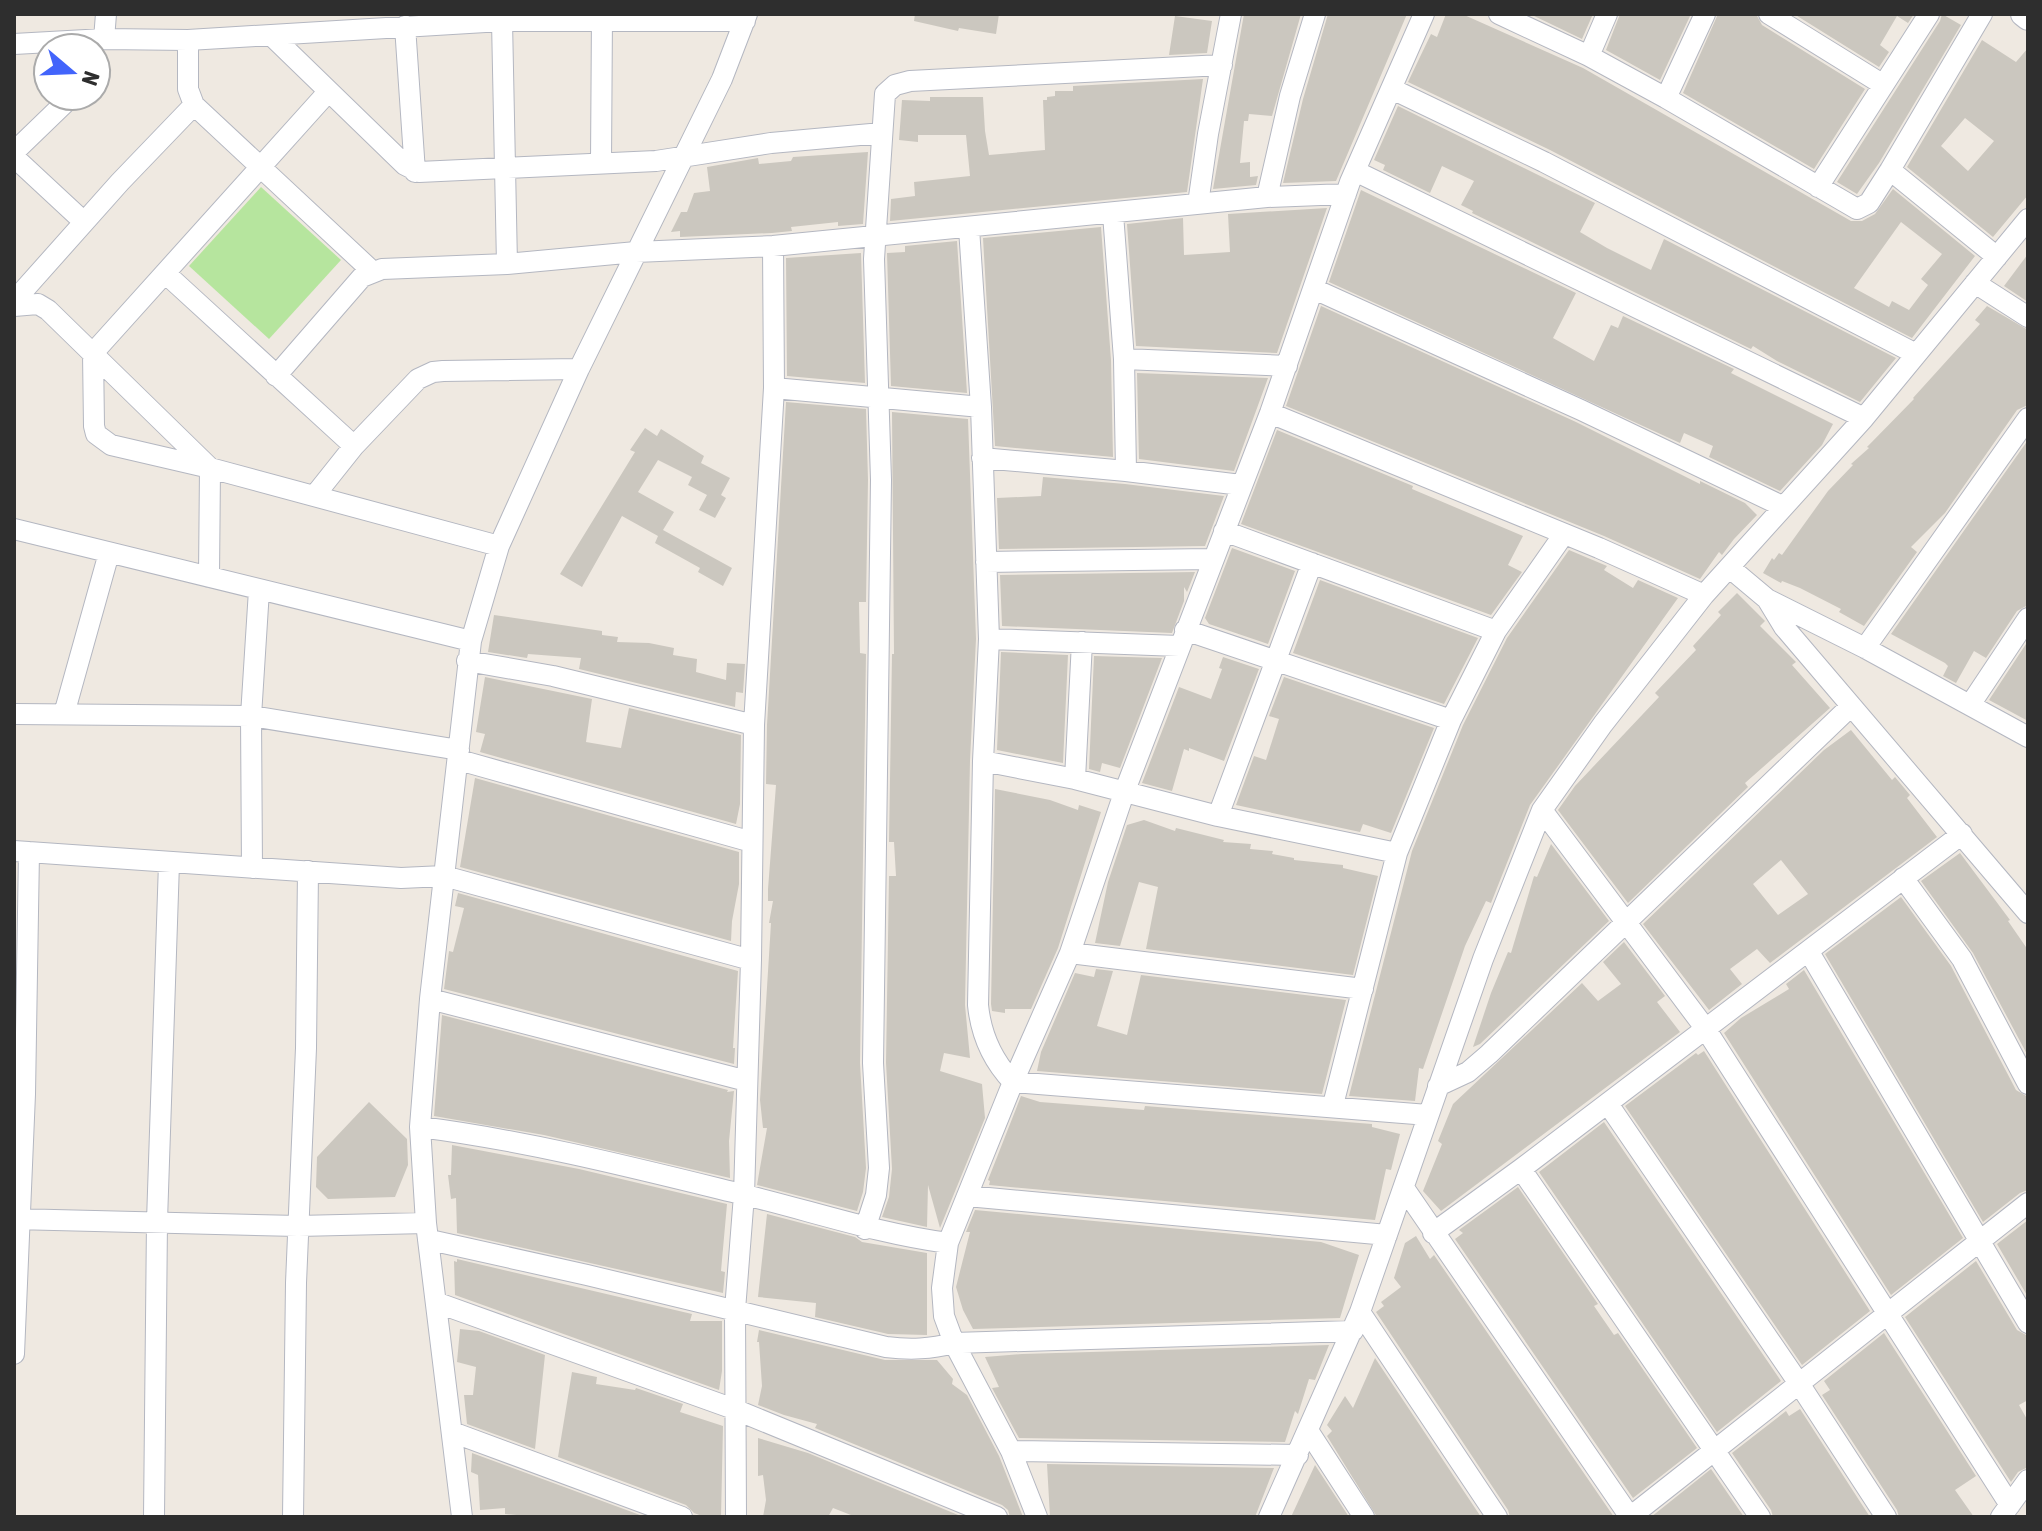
<svg xmlns="http://www.w3.org/2000/svg" width="2042" height="1531" font-family="'Asap Condensed',sans-serif">
<style>
.green{fill:#b6e59e}
.building{fill:#cbc7bf;fill-rule:evenodd}
.lines{fill:none;stroke-linecap:round;stroke-linejoin:round}
.minor-casing{stroke:#b4b7c1;stroke-width:22}
.tertiary-casing{stroke:#b4b7c1;stroke-width:26}
.minor{stroke:#fff;stroke-width:20}
.tertiary{stroke:#fff;stroke-width:24}
</style>
<rect width="100%" height="100%" fill="#efe9e1"/>
<path class="green" d="M261,187L341,260L269,339L189,266Z"/>
<path class="building" d="M915,14H999L996,34L959,28L958,31L914,21Z
M1244,14H1301L1272,116L1249,114L1248,121H1244L1240,163L1250,162V177L1258,176L1256,185L1213,189Z
M1328,14H1407L1336,181L1283,183L1303,99Z
M1446,14H1462L1583,68L1851,221H1862L1875,214L1893,189L1975,256L1912,338L1550,150L1408,82L1431,34L1437,37ZM1901,222L1942,254L1921,279L1928,285L1909,310L1892,301L1889,307L1854,288Z
M1530,14H1593L1582,39Z
M1620,14H1691L1660,80L1606,50Z
M1718,14H1756L1762,25L1865,89L1814,169L1683,93Z
M1794,14H1914L1908,23L1897,16L1880,45L1889,52L1879,67Z
M1942,14L1961,25L1879,163L1857,194L1837,182L1940,21Z
M1175,16L1212,21L1207,53L1169,55Z
M1982,40L2016,62L2028,48V195L1993,237L1907,167ZM1965,118L1994,141L1968,171L1941,146Z
M1203,79L1187,192L890,221L891,199L915,196L914,182L970,176L966,135H918V142L899,140L902,100L930,101V97H983L985,131L989,155L1045,150L1043,100H1047V97L1055,96V91H1073V86Z
M1398,106L1595,203L1580,232L1607,248L1651,270L1664,239L1896,358L1860,402L1777,361L1753,346L1751,349L1472,213L1473,211L1461,205L1474,181L1442,166L1430,193L1383,170L1385,165L1374,160Z
M868,152L863,224L838,226V222L791,227L792,231L772,233L680,237V231L671,232L681,212H687L694,193L710,191L707,167L758,158L759,164L791,161L793,157Z
M1361,190L1576,293L1553,338L1594,361L1611,325L1618,328L1623,316L1734,369L1731,373L1833,424L1822,445L1780,491L1709,457L1713,446L1684,433L1680,443L1329,282Z
M1327,208L1277,353L1136,346L1127,224L1183,218L1184,255L1230,252L1228,214Z
M1101,227L1111,360L1113,457L995,446L983,238Z
M957,241L967,393L891,386L887,253L905,252V246Z
M861,253L865,383L787,376L786,258Z
M2028,254V302L2004,286Z
M1321,306L1576,422L1700,484V481L1745,503L1757,515L1734,539L1722,555L1719,552L1700,579L1604,536L1286,406Z
M1987,306L2028,330V405L2017,410L1945,513L1911,547L1917,552L1864,626L1839,612L1841,609L1800,588L1782,581L1781,583L1763,573L1772,558L1774,560L1779,553L1782,555L1828,491L1853,465L1851,464L1869,448L1867,447L1914,399L1913,398L1980,324L1975,320Z
M1137,373L1268,378L1234,471L1139,459Z
M786,402L866,409L868,480L866,602H859L860,653L866,654L860,1063L866,1168L863,1192L857,1211L757,1185L767,1128H763L760,1100L771,923H769L773,901H768V889L776,785L766,784L767,725Z
M892,412L968,419L976,639L970,761L965,1005L970,1058L944,1053L940,1071L982,1084L985,1118L940,1228L928,1185L927,1227L882,1217L889,1197L892,1169L886,1063L889,876H896L894,842H889L892,654H894Z
M645,428L657,436L661,429L704,456L701,463L730,478L721,495L726,498L715,518L699,510L707,495L688,485L692,477L658,460L638,492L674,512L663,530L732,568L723,586L698,572L700,568L655,543L658,536L622,516L582,587L560,574L635,452L630,450Z
M1277,430L1413,486L1412,489L1523,536L1508,565L1522,572L1491,615L1241,524Z
M2028,440V605L2017,611L1986,658L1974,651L1956,683L1943,676L1948,666L1945,663L1891,634Z
M1043,477L1125,484L1224,496L1205,546L999,549L997,498L1041,496Z
M1232,548L1295,571L1268,644L1209,624L1205,618Z
M1569,550L1607,566L1604,570L1633,588L1638,580L1678,598L1530,805L1491,903L1486,901L1465,946L1423,1069L1419,1068L1415,1101L1349,1096L1412,851L1463,725L1507,638Z
M1195,572L1187,592L1184,587V601L1172,633L1002,626L1000,575Z
M1320,580L1478,638L1444,704L1293,653Z
M1737,593L1765,621L1760,626L1796,662L1792,665L1830,708L1745,783L1748,787L1628,903L1558,810L1575,786L1659,697L1655,693L1696,650L1693,646L1721,615L1718,612Z
M494,615L602,631V635L618,637L617,642L649,643L674,648L673,655L697,659L696,672L726,680L727,663L745,664L743,693L736,692L735,707L579,669L581,658L528,654L527,658L488,652Z
M2028,641V721L1989,700Z
M1001,652L1068,655L1063,763L997,750Z
M1094,656L1162,658L1120,768L1102,763L1100,772L1089,769Z
M1223,657L1259,669L1224,761L1189,748V751L1184,749L1172,791L1142,783L1179,687L1211,699L1222,669L1219,668Z
M485,677L592,699L586,742L621,748L629,708L741,735L740,804L736,824L480,752L485,734L476,732Z
M1284,677L1434,728L1391,833L1363,824L1360,832L1236,805L1254,756L1266,760L1279,719L1269,716Z
M1851,730L1892,780L1895,777L1910,795L1907,798L1937,837L1770,963L1757,949L1730,969L1742,984L1709,1010L1643,924L1824,750ZM1781,860L1808,894L1778,915L1753,884Z
M475,778L739,852V884L732,921L731,941L460,867Z
M995,789L1050,800L1078,810L1079,805L1101,812L1058,948L1031,1009H1005V1013L992,1011L991,1004Z
M1144,820L1175,831L1176,828L1224,840L1223,842L1251,844L1250,849L1273,851L1272,854L1294,858V860L1343,865V868L1378,876L1353,975L1146,949L1158,887L1139,882L1120,946L1095,943L1108,882L1127,825Z
M1551,844L1609,921L1480,1044L1473,1047L1491,993L1508,952L1511,953L1534,876L1537,877Z
M1960,853L2010,920L2008,921L2028,950V1056L1973,953L1921,881Z
M458,893L738,971L733,1048H735L734,1064L444,989L449,951L453,952L464,908L455,906Z
M1901,897L1951,966L2016,1090L2028,1097V1190L2020,1193L1983,1222L1825,954Z
M1624,942L1665,996L1657,1002L1680,1032L1441,1211L1423,1191L1442,1144L1438,1141L1453,1104L1582,983L1598,1001L1621,984L1603,962Z
M1096,969L1113,971L1097,1026L1127,1035L1141,975L1346,1000L1322,1094L1037,1071L1041,1052L1075,973L1094,977Z
M1804,970L1963,1238L1891,1295L1724,1033L1741,1018L1789,989L1786,984Z
M442,1015L728,1090L727,1092L734,1091L729,1141L730,1178L544,1135L434,1116Z
M1704,1051L1870,1311L1802,1365L1625,1106L1696,1053L1698,1055Z
M1021,1096L1040,1102L1144,1110L1145,1106L1372,1124V1127L1400,1134L1391,1170L1386,1169L1375,1220L989,1185L990,1181L988,1180Z
M369,1102L407,1139L408,1165L395,1197L328,1199L316,1187L317,1157Z
M1604,1122L1781,1381L1717,1432L1539,1172Z
M452,1145L579,1169L727,1204L721,1271L725,1272L723,1293L457,1233L456,1198L451,1199L448,1175H451Z
M1518,1187L1598,1304L1594,1306L1614,1335L1618,1333L1697,1448L1633,1498L1455,1239L1463,1233L1459,1230Z
M975,1210L1321,1242L1359,1255L1340,1318L973,1329L963,1310L956,1287L970,1232H966Z
M767,1214L855,1237L862,1242L927,1253V1335L888,1334L815,1317L816,1303L758,1297Z
M2028,1220V1297L1997,1244Z
M1416,1236L1430,1259L1434,1255L1614,1517H1510L1508,1510L1376,1312L1384,1306L1381,1302L1401,1287L1394,1278L1405,1243Z
M457,1259L692,1314L690,1321H722V1371L719,1390L455,1295L454,1261L457,1262Z
M1976,1261L2017,1330L2028,1336V1400L2019,1405L2028,1421V1467L2018,1472L2011,1482L1905,1317Z
M460,1329L479,1331L545,1355L535,1449L467,1424L464,1395H473L476,1367L457,1362Z
M759,1330L885,1360H937L953,1379L952,1384L967,1395L999,1456L1023,1517H1010L1008,1510L1002,1505L815,1428L817,1424L784,1415L758,1405L762,1386L759,1342H757Z
M1884,1333L1976,1476L1955,1490L1974,1517H1899L1897,1510L1822,1395L1830,1390L1824,1381Z
M1329,1345L1315,1380L1309,1379L1298,1414L1295,1411L1285,1442L1019,1438L992,1388L999,1387L985,1357L1022,1354Z
M1375,1358L1481,1517H1377L1327,1436L1332,1431L1327,1425L1345,1396L1353,1408Z
M572,1372L597,1377L596,1384L635,1390L636,1388L683,1404L680,1412L723,1426L721,1517H705L694,1513L686,1505L558,1457Z
M1800,1409L1870,1517H1773L1771,1510L1732,1453L1786,1411L1789,1416Z
M758,1438L808,1453L963,1517H856L833,1508L828,1517H763L766,1500L763,1475L758,1476Z
M472,1453L640,1515L639,1517H540L505,1514V1508L480,1510L478,1475L471,1472Z
M1047,1464L1274,1468L1255,1517H1050Z
M1315,1465L1349,1517H1291Z
M1711,1469L1744,1517H1651Z"/>
<g class="lines">
<g class="minor-casing">
<path id="minor" d="M1499,14L1589,56L1666,98L1857,209L1869,203L1890,170L1982,14
M1769,14L1882,84
M502,21L507,264
M405,26L415,172
M272,36L405,165L419,172L656,161L771,143L882,133
M104,39L106,14
M188,40V89L194,105L372,271
M14,44L104,39L188,40L502,21H745
M1589,56L1607,14
M1392,89L1544,162L1916,354
M328,92L93,353L94,426L96,434L111,445L210,468L499,546
M1666,98L1705,14
M14,152L72,96
M14,157L84,222
M601,162L602,14
M1890,170L1997,257
M1355,171L1864,418
M1818,187L1929,14
M1267,197L1290,96L1315,14
M1198,204L1208,134L1231,14
M1113,214L1124,359L1126,471
M969,228L981,407L989,639L983,761L978,1005C981,1035 992,1060 1013,1082L1428,1115
M165,273L354,446
M1975,283L2028,317
M1314,289L1581,410L1782,506
M14,301L120,182L194,105
M14,306L38,304L48,310L210,468L209,577
M1124,359L1287,366
M276,376L362,277L382,269L507,264L636,252L773,246L1267,197L1346,194
M774,388L981,407
M1270,413L1599,548L1704,595
M982,458L1126,471L1241,485
M315,495L354,446L418,379L433,372L443,371L579,369
M14,529L471,641
M1224,531L1496,631L1451,720L1397,853L1333,1105
M986,562L1212,559
M1730,568L1767,599L1865,648L2028,737
M1767,599L1784,627L2028,913
M1185,630L1451,720
M1496,631L1564,534
M989,639L1179,646
M1865,648L2028,418
M467,661L553,676L754,725
M1970,705L2028,618
M14,714L251,716L459,750
M64,714L109,553
M459,760L752,842
M983,761L1075,779L1218,816L1397,853
M1075,779L1082,642
M1542,810L1705,1028L2010,1505
M1218,816L1312,563
M14,851L401,878L444,876L751,960
M252,868L251,716L259,590
M1903,878L1962,959L2028,1084
M1809,952L2028,1323
M1070,953L1363,989
M430,999L747,1081
M1438,1086L1468,1072L1489,1054L1851,706
M1608,1104L1800,1385L1886,1517
M420,1127C529,1141 635,1168 741,1194C812,1211 875,1233 948,1243
M1521,1169L1760,1517
M1404,1188L1630,1517
M967,1196L1387,1235
M14,1219L298,1226L426,1223
M865,1229L876,1195L879,1168L873,1063L881,480L874,259L885,94L895,85L910,81L1222,65
M1433,1233L1521,1169L1962,834
M430,1240L587,1275L886,1347C911,1350 930,1349 954,1343L1353,1331
M438,1303L734,1409L997,1517
M1360,1312L1497,1517
M14,1354L25,1094L29,852
M452,1432L682,1517
M1309,1432L1364,1517
M1011,1451L1298,1455
M154,1517L157,1221L169,863
M293,1517L296,1283L306,1048L308,871
M462,1517L426,1223L420,1127L430,999L471,641L499,546L579,369L722,79L747,14
M736,1517L735,1310L744,1195L751,960L754,725L774,388L773,246
M1037,1517L1011,1451L954,1343L944,1316L942,1288L948,1243L1013,1082L1070,953L1124,793L1270,413L1350,182L1424,14
M1269,1517L1360,1312L1483,959L1542,810L1603,724L1704,595L1864,418L2028,219
M1630,1517L2028,1203
M2001,1517L2028,1480"/>
</g>
<g class="tertiary-casing">
<path id="tertiary" d="M2023,14L2028,18"/>
</g>
<use href="#minor" class="minor"/>
<use href="#tertiary" class="tertiary"/>
</g>
<rect width="2042" height="1531" fill="none" stroke="#2e2e2e" stroke-width="32"/>
<g transform="translate(72 72) rotate(109)"><circle r="38" fill="#ffffff" stroke="#ababab" stroke-width="2"/>
<path d="M0-6L14 30L0 20L-14 30Z" fill="#4264fb"/>
<text y="-12" font-size="22" font-weight="bold" text-anchor="middle" fill="#2e2e2e">N</text>
</g>
</svg>
